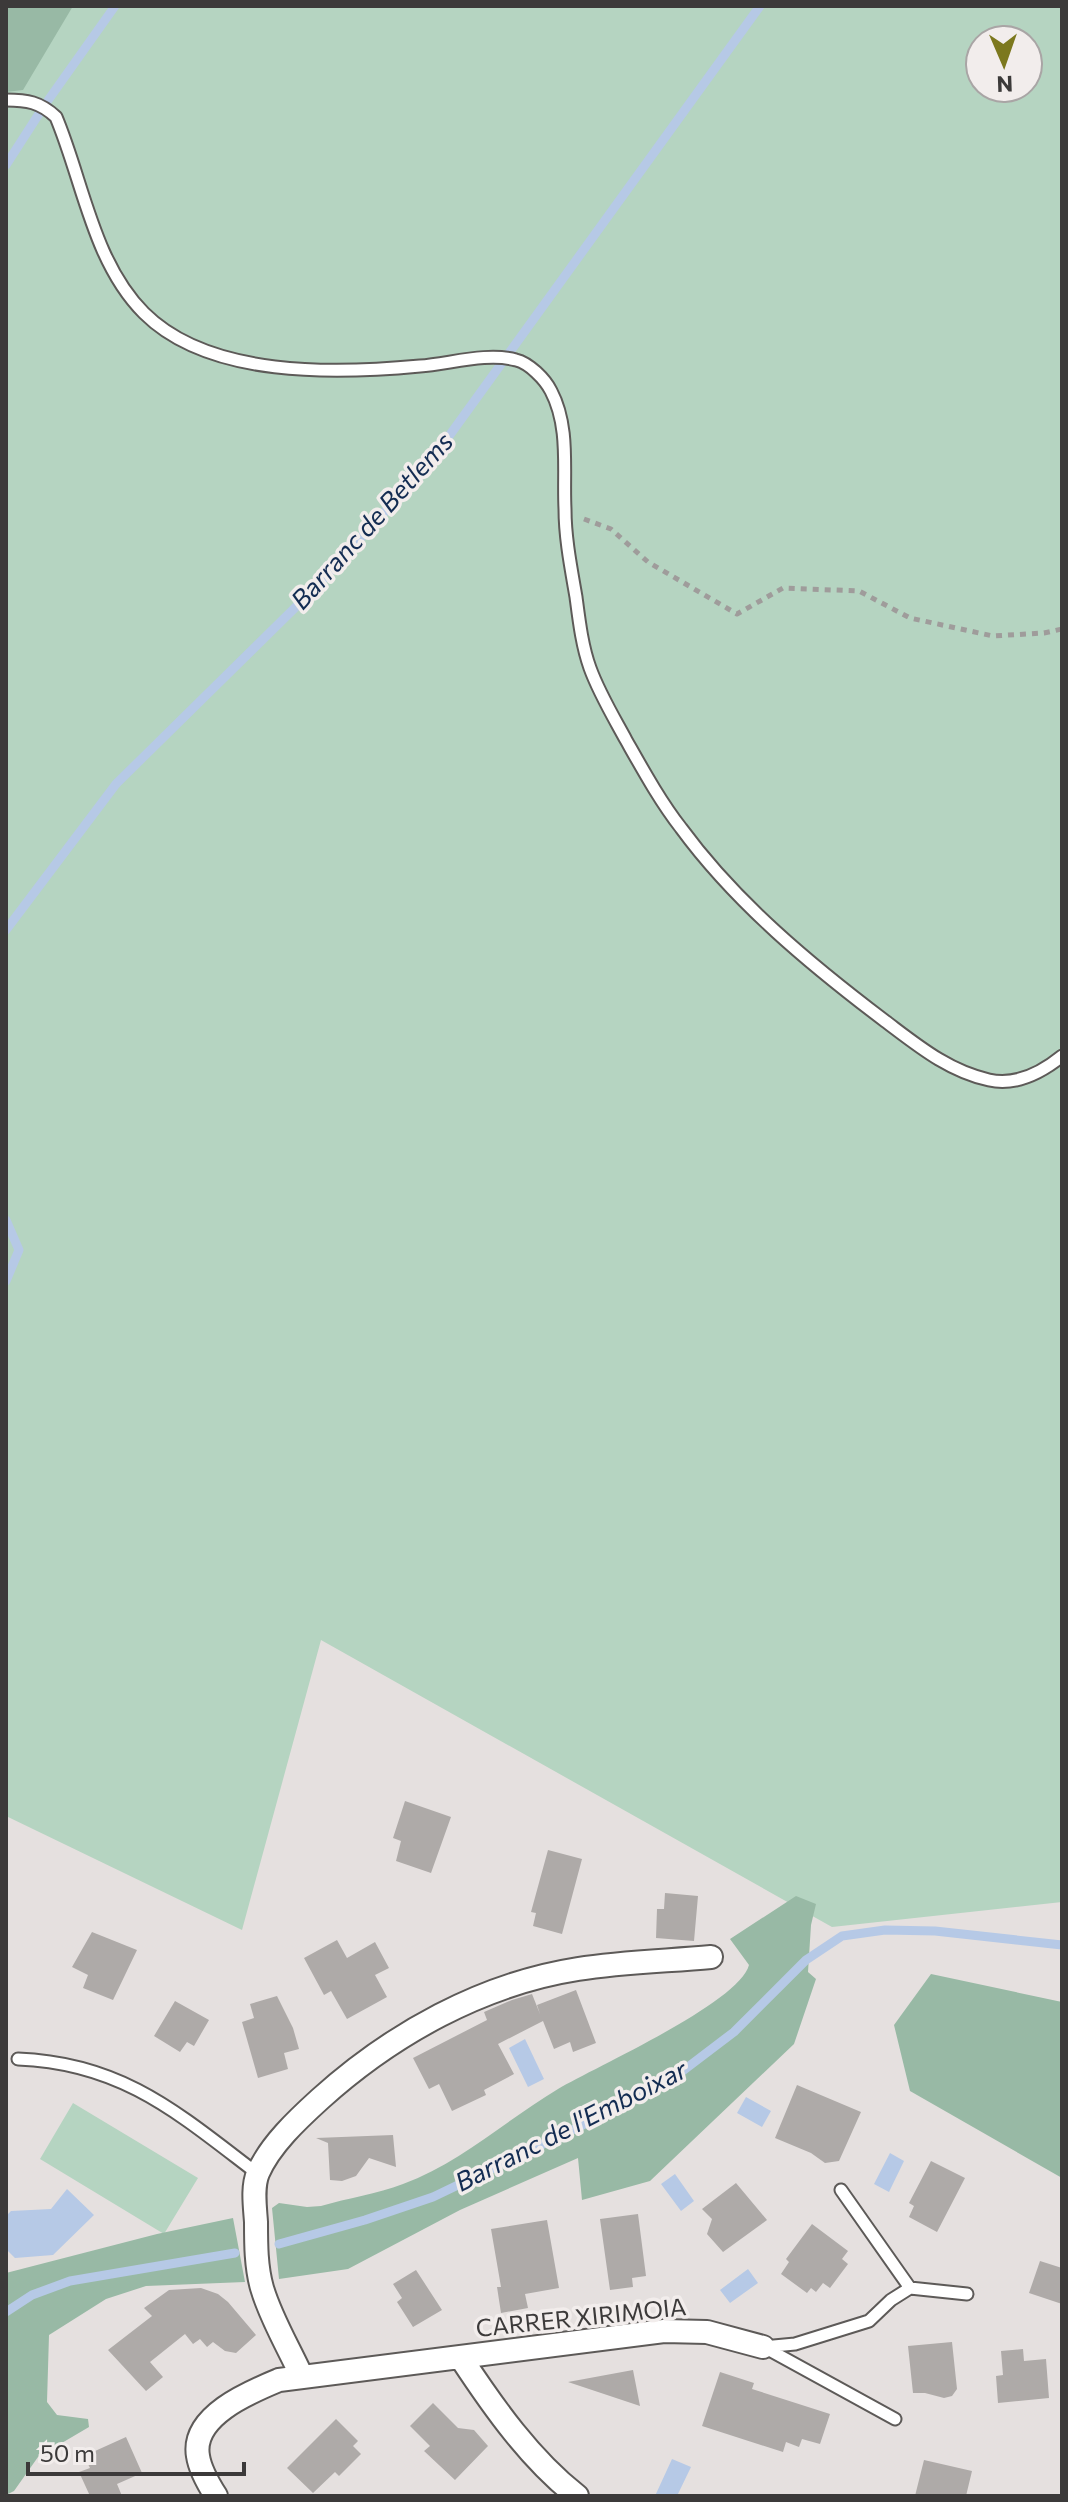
<svg xmlns="http://www.w3.org/2000/svg" width="1068" height="2502" font-family="Commissioner,sans-serif">
<style>
.green{fill:#b5d4c1;fill-rule:evenodd}
.forest{fill:#98b9a5}
.water{fill:#b6c9e6}
.lines{fill:none;stroke-linecap:round;stroke-linejoin:round}
.stream{stroke:#b6c9e6;stroke-width:9}
.building{fill:#aeaaa8}
.lane-casing{stroke:#5d5a58;stroke-width:15}
.street-casing{stroke:#5d5a58;stroke-width:26}
.path{stroke:#9f9c9b;stroke-width:5;stroke-dasharray:6 6;stroke-linecap:butt}
.lane{stroke:#fff;stroke-width:11}
.street{stroke:#fff;stroke-width:22}
.labels{text-anchor:middle;stroke-width:7;stroke-linejoin:round;paint-order:stroke}
.street-label{font-size:24px;fill:#3c3a3a;stroke:#f2edec}
.water-label{font-size:26px;font-style:italic;fill:#132c52;stroke:#f2edec}
</style>
<rect width="100%" height="100%" fill="#e5e0df"/>
<path class="green" d="M6,6H1062V1902L832,1927L321,1640L242,1930L6,1816ZM980,40H1028V88H980Z
M73,2103L198,2178L164,2234L40,2159Z"/>
<path class="forest" d="M6,6H73L23,90L6,92Z
M796,1896L816,1904L811,1925L808,1972L816,1979L794,2044L650,2181L582,2200L578,2158L460,2210L348,2269L279,2279L272,2208L279,2203L307,2207L321,2206C348,2198 377,2194 403,2184C460,2163 506,2120 558,2089C595,2067 739,2003 749,1965L730,1939Z
M931,1974L1062,2002V2178L910,2091L894,2025Z
M233,2218L245,2282L146,2286L106,2299L49,2335L47,2402L57,2415L88,2419L89,2427L38,2457L14,2491L6,2495V2273L157,2234Z"/>
<path class="water" d="M525,2039L544,2079L528,2087L509,2048Z
M746,2097L771,2111L762,2127L737,2113Z
M890,2153L904,2161L889,2192L874,2184Z
M675,2174L694,2201L681,2211L661,2184Z
M67,2189L94,2215L53,2255L15,2258L6,2249V2216L11,2211L51,2209Z
M748,2269L758,2283L730,2303L720,2290Z
M672,2459L691,2467L677,2496H655Z"/>
<g class="lines">
<path class="stream" d="M6,165L44,106L115,6
M6,930L116,784L316,587L431,461L760,6
M6,1220L19,1250L6,1281
M279,2244L365,2220L433,2197L616,2109L680,2073L734,2032L806,1960L842,1936L885,1930L935,1931L1062,1945
M6,2312L32,2295L70,2281L235,2253"/>
</g>
<path class="building" d="M405,1801L451,1817L431,1873L396,1861L401,1841L393,1838Z
M548,1850L582,1859L562,1934L533,1926L536,1913L531,1912Z
M665,1893L698,1896L694,1941L656,1938L657,1909H664Z
M92,1932L137,1950L113,2000L83,1988L88,1975L72,1967Z
M337,1940L347,1958L375,1942L389,1968L375,1975L387,1997L347,2019L331,1991L324,1995L304,1958Z
M576,1990L596,2043L573,2052L570,2042L554,2049L543,2021L498,2044L514,2074L484,2090L486,2095L452,2111L439,2084L429,2089L413,2058L487,2020L484,2012L512,2000L532,1994L540,2014L537,2005Z
M277,1996L293,2028L299,2049L284,2053L288,2069L258,2078L242,2022L254,2018L250,2004Z
M175,2001L209,2020L194,2046L187,2042L180,2052L154,2036Z
M797,2085L861,2112L839,2161L825,2163L811,2153L775,2138Z
M393,2135L396,2167L369,2158L356,2176L342,2181L330,2180L328,2143L316,2138Z
M931,2161L965,2178L937,2232L909,2217L914,2206L909,2203Z
M736,2183L767,2220L723,2252L707,2234L712,2219L702,2209Z
M638,2214L646,2276L632,2278L633,2287L610,2290L600,2219Z
M547,2220L559,2288L525,2294L528,2308L501,2313L497,2287H501L491,2229Z
M812,2224L848,2251L842,2259L848,2264L830,2288L823,2283L816,2292L811,2288L807,2293L781,2274L789,2262L786,2259Z
M1040,2261L1062,2268V2304L1029,2293Z
M416,2270L442,2310L413,2327L397,2302L402,2298L393,2284Z
M201,2288L218,2294L228,2302L256,2335L236,2353L225,2351L213,2342L207,2347L200,2339L193,2344L185,2334L150,2362L163,2377L146,2391L108,2350L152,2316L144,2308L169,2290Z
M952,2342L957,2389L952,2396L944,2398L925,2393H913L908,2346Z
M1023,2349L1024,2361L1046,2359L1049,2398L998,2403L996,2376L1003,2375L1001,2351Z
M633,2370L640,2406L568,2382Z
M720,2372L754,2383L752,2389L830,2414L820,2444L802,2439L799,2447L786,2442L783,2452L702,2426Z
M433,2403L458,2428L474,2430L488,2446L455,2480L424,2451L430,2446L410,2426Z
M336,2419L358,2441L353,2446L361,2454L339,2476L335,2472L313,2493L287,2468Z
M126,2437L142,2473L117,2484L122,2496H90L79,2472L90,2468L84,2456Z
M924,2460L972,2471L966,2496H915Z"/>
<g class="lines">
<g class="lane-casing">
<path id="lane" d="M6,100C27,100 40,102 56,117C83,181 93,262 144,313C209,378 336,374 420,366C449,364 487,352 516,360C529,363 545,379 551,391C570,427 563,470 565,509C565,538 571,568 576,597C579,620 582,646 590,668C599,693 613,716 626,740C643,770 660,801 681,828C736,903 811,965 885,1021C917,1045 948,1071 989,1080C1016,1086 1041,1073 1062,1056
M18,2059C123,2063 179,2114 258,2174
M841,2190L910,2288L967,2294
M763,2347L795,2344L869,2321L891,2300L910,2288
M764,2347L895,2419"/>
</g>
<g class="street-casing">
<path id="street" d="M461,2358C494,2408 530,2459 577,2496
M302,2377C289,2348 271,2319 262,2288C256,2267 256,2244 256,2222C255,2207 252,2187 258,2173C270,2145 298,2119 320,2099C392,2034 482,1984 578,1969C622,1962 667,1961 711,1957
M216,2496C209,2485 200,2470 198,2456C191,2416 250,2392 279,2380L664,2331L707,2332L763,2347"/>
</g>
<path class="path" d="M584,519L611,529L648,562L737,614L783,588L859,591L910,618L993,636L1044,633L1062,629"/>
<use href="#lane" class="lane"/>
<use href="#street" class="street"/>
</g>
<g class="labels">
<g class="street-label">
<text transform="translate(581 2318) rotate(-6)" y="8">CARRER XIRIMOIA</text>
</g>
<g class="water-label">
<text transform="translate(372 521) rotate(-48)" y="9">Barranc de Betlems</text>
<text transform="translate(571 2126) rotate(-27)" y="9">Barranc de l'Emboixar</text>
</g>
</g>
<rect width="1068" height="2502" fill="none" stroke="#3c3a3a" stroke-width="16"/>
<g transform="translate(1004 64) rotate(178)"><circle r="38" fill="#f2edec" stroke="#a9a5a5" stroke-width="2"/>
<path d="M0-6L14 30L0 20L-14 30Z" fill="#7c781e"/>
<text y="-12" font-size="22" font-weight="bold" text-anchor="middle" fill="#3c3a3a">N</text>
</g>
<path d="M28 2462v12h216v-12" fill="none" stroke="#3c3a3a" stroke-width="4"/>
<text x="40" y="2462" font-size="24" fill="#3c3a3a" stroke="#f2edec" stroke-width="6" paint-order="stroke">50 m</text>
</svg>
